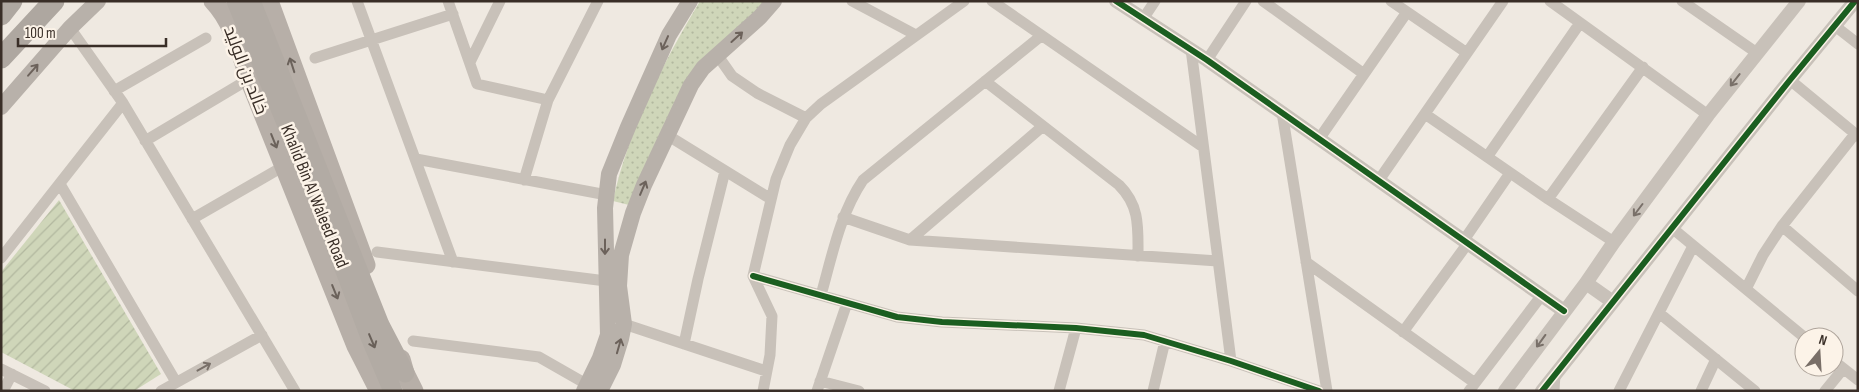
<svg xmlns="http://www.w3.org/2000/svg" width="1859" height="392" font-family="'Sofia Sans Condensed',Cairo,sans-serif">
<style>
.grass{fill:url(#grass-dots)}
.garden{fill:url(#garden-furrows)}
.lines{fill:none;stroke-linecap:round;stroke-linejoin:round}
.minor{stroke:#c8c1b9;stroke-width:11}
.tertiary{stroke:#c8c1b9;stroke-width:14}
.secondary{stroke:#b8b1aa;stroke-width:16}
.primary{stroke:#b7afa8;stroke-width:19}
.trunk{stroke:#b2aba4;stroke-width:19}
.motorway{stroke:#aea7a0;stroke-width:21}
.cycleway-casing{stroke:#fcf3e8;stroke-width:9}
.cycleway{stroke:#1b5e20;stroke-width:6}
.oneway{stroke:#6c625b}
.oneway2{stroke:#6b625b}
.oneway3{stroke:#797069}
.oneway4{stroke:#696059}
.labels{text-anchor:middle;stroke-width:5;stroke-linejoin:round;paint-order:stroke}
.street-label{font-size:18px;fill:#392e27;stroke:#fcf3e8}
</style>
<defs>
<pattern id="grass-dots" width="8" height="8" patternUnits="userSpaceOnUse" patternTransform="scale(1.25)"><rect width="8" height="8" fill="#cfd6b9"/><path d="M2 2h.1M6 6h.1" fill="none" stroke="#b2b89f" stroke-width="1.8" stroke-linecap="round"/></pattern>
<pattern id="garden-furrows" width="10" height="10" patternUnits="userSpaceOnUse" patternTransform="scale(1.25)"><rect width="10" height="10" fill="#cfd6b9"/><path d="M-1 1l2-2M0 10L10 0M9 11l2-2" fill="none" stroke="#b2b89f"/></pattern>
</defs>
<rect width="100%" height="100%" fill="#efe9e1"/>
<path class="grass" d="M700,1H769L708,61L633,206L613,201C628,131 663,63 700,1Z"/>
<path class="garden" d="M59,200L161,374L134,391H75L1,352V272Z"/>
<g class="lines">
<path class="minor" d="M357,1L453,262
M448,1L477,84L548,100
M852,1L916,35
M992,1L1203,147
M1263,1L1364,74
M1391,1L1467,53
M1550,1L1708,115
M1682,1L1757,53
M1143,19L1155,1
M1835,26L1858,44
M70,28L123,103L295,391
M1191,49L1231,361
M718,56L732,76L757,93L806,118
M315,58L453,14
M1207,60L1246,1
M470,62L500,1
M1790,80L1858,136
M985,81L1119,185C1140,206 1138,227 1138,256
M114,91L206,38
M1282,112L1327,391
M1425,114L1548,199L1614,242
M667,135L771,199
M1319,139L1407,12
M145,141L249,79
M1487,157L1580,23
M416,159L607,195
M524,180L548,100L598,1
M1379,180L1503,1
M60,184L176,382
M1548,199L1643,67
M843,217L910,240L1218,261
M192,219L284,166
M1782,226L1858,291
M1672,228L1804,337
M910,240L1043,126
M1464,240L1510,173
M377,252L606,281
M1,258L123,103
M1306,262L1475,383
M753,276L897,317L942,322L1076,328L1144,335L1231,361L1319,391
M1746,289L1763,255L1782,226L1855,134
M821,295C832,256 840,214 863,180L1041,36
M1659,313L1755,391
M624,324L766,371
M1403,332L1468,243
M413,341L539,357L588,385
M684,344L698,279L725,171
M1834,361L1858,380
M1,369L45,391
M820,381L859,391
M3,391L12,374
M161,391L262,335
M763,391L770,355L772,316L753,276L776,179L790,145L806,118L821,104L964,1
M817,391L847,303
M1059,391L1076,328
M1153,391L1165,341
M1469,391L1542,295
M1554,391L1555,374
M1619,391L1693,246
M1701,391L1716,359
M1825,391L1843,369"/>
<path class="tertiary" d="M1116,1L1207,60L1564,311
M1586,283L1613,302
M1505,391L1586,283L1614,242L1708,115L1799,1
M1542,391L1790,80L1855,1"/>
<path class="secondary" d="M1,107L70,28L98,1
M584,391L600,358L608,335L605,208L609,174L628,127L669,35L690,1
M600,391L613,365L621,339L624,324L619,286L621,255L633,213L644,185L691,85L703,68L760,17L774,1"/>
<path class="primary" d="M213,1C233,22 240,52 249,79L356,346L379,391
M269,1L366,265
M401,359L405,373L414,391"/>
<path class="trunk" d="M236,1L325,218L370,337L393,391
M251,1L380,325L405,373"/>
<path class="motorway" d="M1,15L12,1
M1,58L54,1"/>
<g class="cycleway-casing">
<path id="cycleway" d="M1116,1L1207,60L1564,311
M753,276L897,317L942,322L1076,328L1144,335L1231,361L1319,391
M1542,391L1790,80L1855,1"/>
</g>
<use href="#cycleway" class="cycleway"/>
</g>
<defs><path id="oneway-shaft" d="M-6 0H5M1.5-3L5.5 0L1.5 3" fill="none" stroke-width="1.6" stroke-linecap="round" stroke-linejoin="round" transform="scale(1.25)"/></defs>
<g class="oneway">
<use href="#oneway-shaft" transform="translate(737 37) rotate(-42)"/>
<use href="#oneway-shaft" transform="translate(665 43) rotate(114)"/>
<use href="#oneway-shaft" transform="translate(33 70) rotate(-49)"/>
<use href="#oneway-shaft" transform="translate(643 188) rotate(-67)"/>
<use href="#oneway-shaft" transform="translate(605 247) rotate(90)"/>
<use href="#oneway-shaft" transform="translate(619 346) rotate(-74)"/>
</g>
<g class="oneway2">
<use href="#oneway-shaft" transform="translate(292 65) rotate(-108)"/>
<use href="#oneway-shaft" transform="translate(274 141) rotate(68)"/>
<use href="#oneway-shaft" transform="translate(335 292) rotate(68)"/>
</g>
<g class="oneway3">
<use href="#oneway-shaft" transform="translate(1735 80) rotate(128)"/>
<use href="#oneway-shaft" transform="translate(1638 210) rotate(127)"/>
<use href="#oneway-shaft" transform="translate(1541 341) rotate(126)"/>
<use href="#oneway-shaft" transform="translate(204 367) rotate(-29)"/>
</g>
<use class="oneway4" href="#oneway-shaft" transform="translate(372 341) rotate(67)"/>
<g class="labels">
<g class="street-label">
<text transform="translate(246 70) rotate(69)" y="6">خالد بن الوليد</text>
<text transform="translate(315 196) rotate(68)" y="6">Khalid Bin Al Waleed Road</text>
</g>
</g>
<rect width="1859" height="392" fill="none" stroke="#392e27" stroke-width="5"/>
<g transform="translate(1819 352) rotate(18)"><circle r="24" fill="#fcf3e8" stroke="#aea49b"/>
<path d="M0-4L9 19L0 12L-9 19Z" fill="#796f68"/>
<text y="-8" font-size="14" font-weight="bold" text-anchor="middle" fill="#392e27">N</text>
</g>
<path d="M18 38v8h148v-8" fill="none" stroke="#392e27" stroke-width="2.5"/>
<text x="25" y="38" font-size="15" fill="#392e27" stroke="#fcf3e8" stroke-width="4" paint-order="stroke">100 m</text>
</svg>
